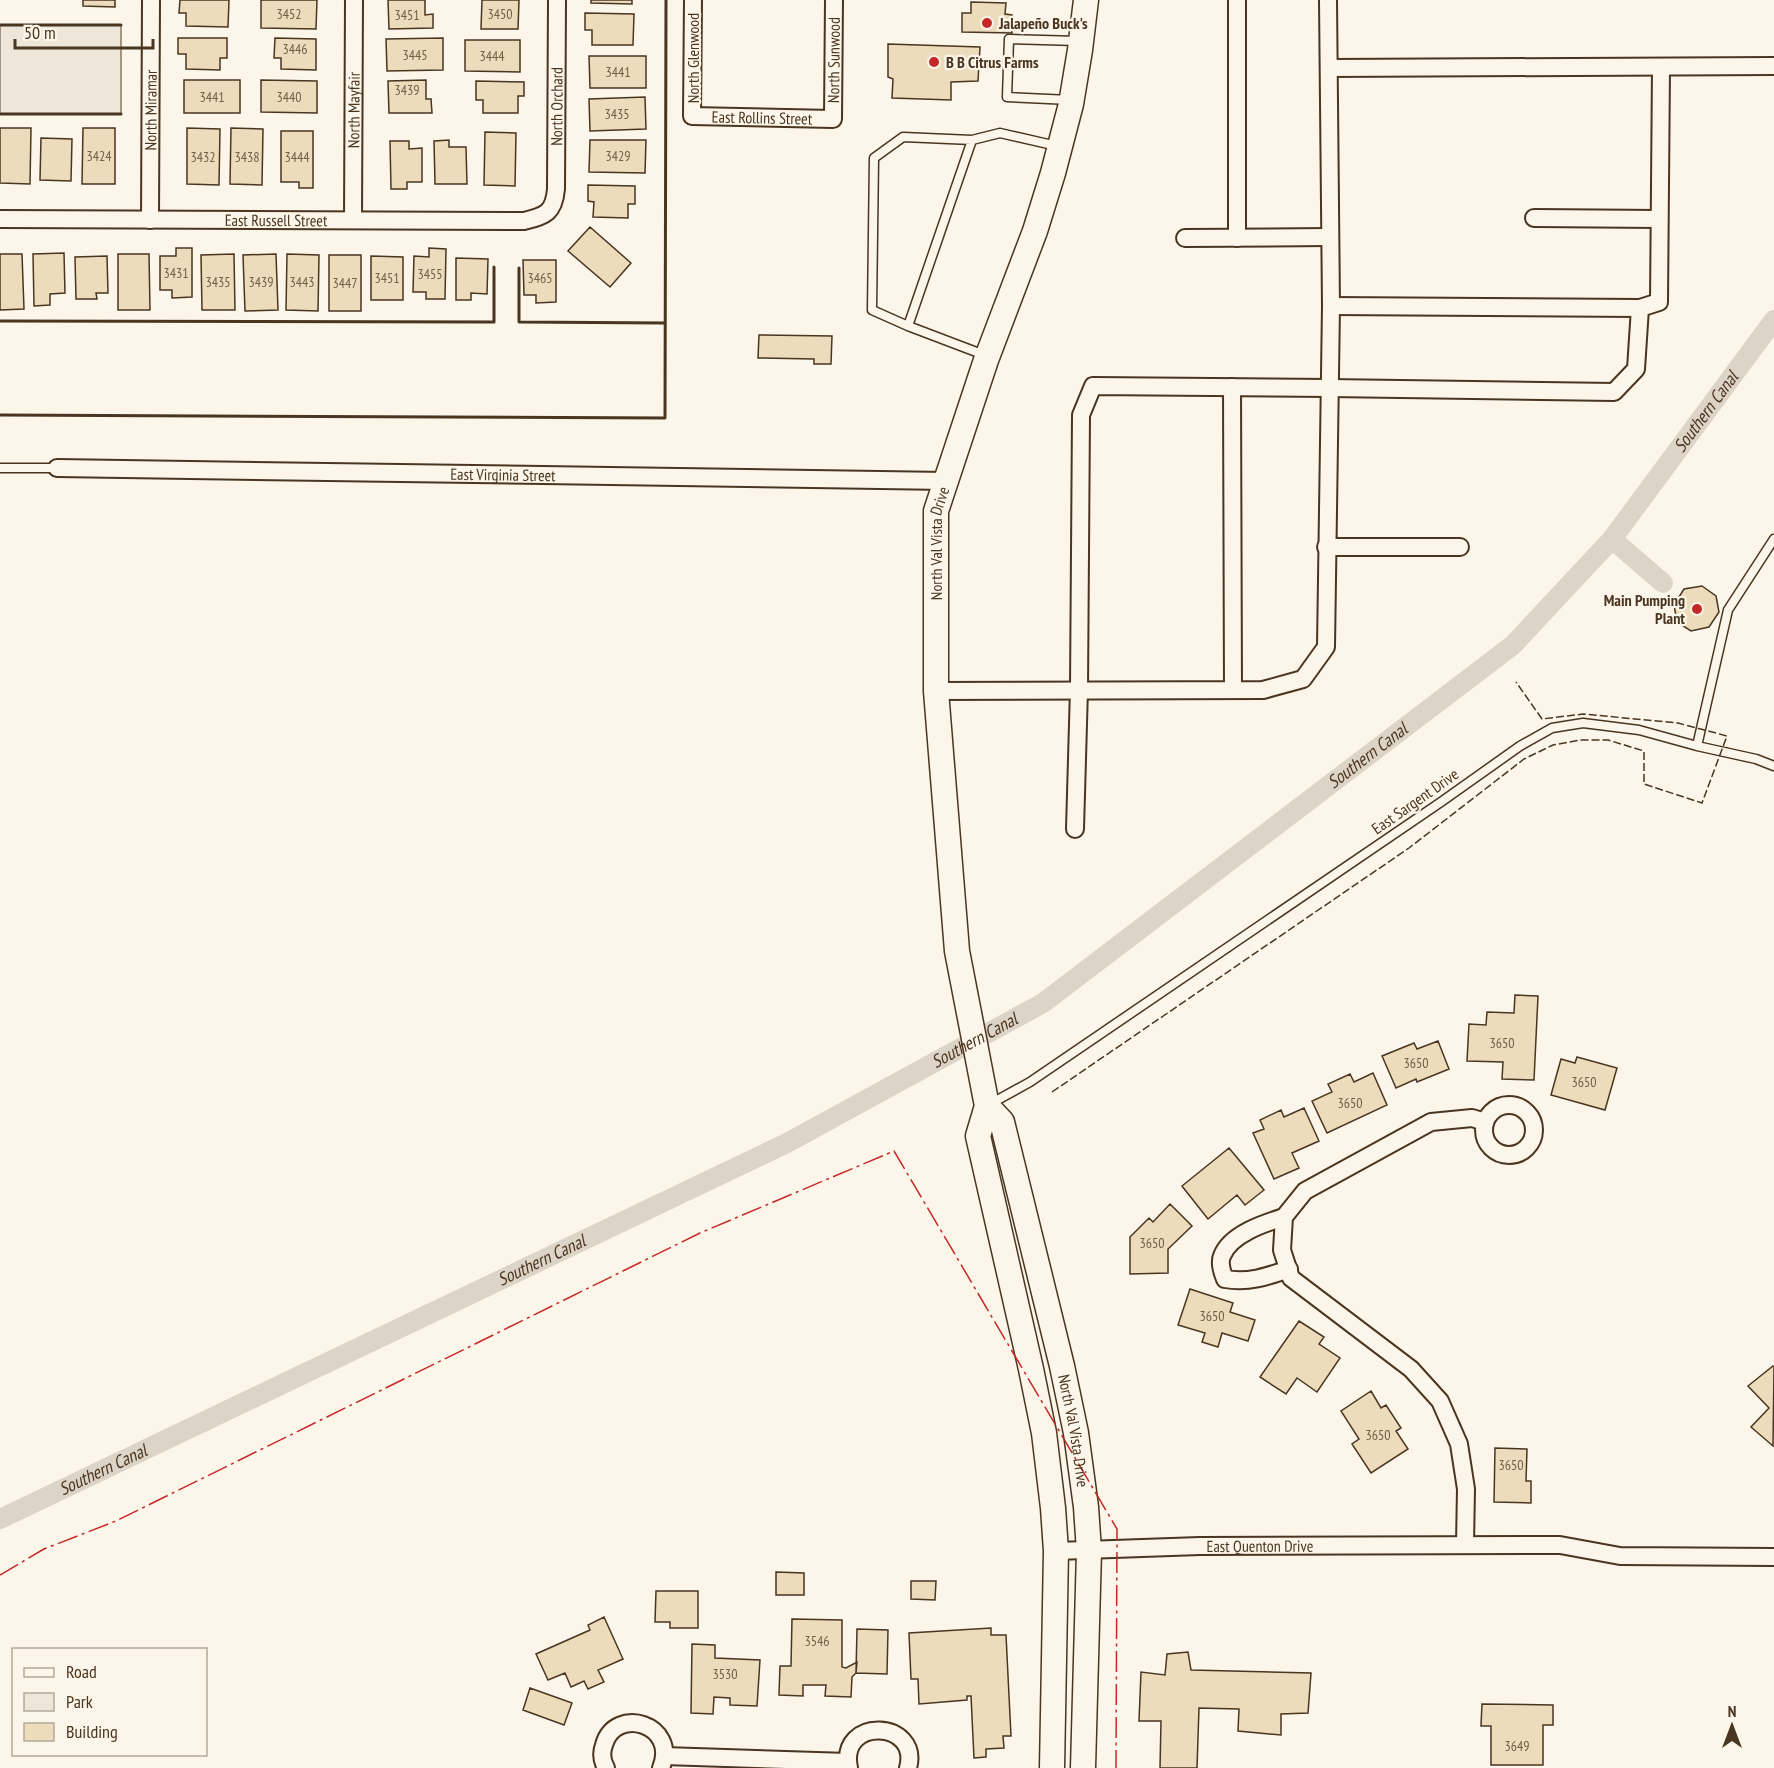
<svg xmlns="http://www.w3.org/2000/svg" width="1774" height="1768" font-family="'PT Sans Narrow',sans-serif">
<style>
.green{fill:#ede6d9;stroke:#887966;stroke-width:1.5}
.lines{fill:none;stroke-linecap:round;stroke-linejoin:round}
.canal{stroke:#dcd4c6;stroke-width:20}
.building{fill:#ecdcbc;stroke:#4a3520;stroke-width:1.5}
.service-casing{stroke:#4a3520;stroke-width:11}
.minor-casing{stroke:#4a3520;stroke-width:20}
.secondary-casing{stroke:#4a3520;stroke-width:27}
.service{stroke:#fbf6e9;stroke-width:8}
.minor{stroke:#fbf6e9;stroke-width:16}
.secondary{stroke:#fbf6e9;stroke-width:24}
.fence{stroke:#4a3520;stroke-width:1.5;stroke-dasharray:8 3;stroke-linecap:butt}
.wall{stroke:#4a3520;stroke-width:3}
.power{stroke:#c62828;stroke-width:1.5;stroke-dasharray:21 4.5 3 4.5;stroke-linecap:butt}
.poi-dot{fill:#c62828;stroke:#fbf6e9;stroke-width:2}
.labels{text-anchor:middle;stroke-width:4.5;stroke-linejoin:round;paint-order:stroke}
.number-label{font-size:14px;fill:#725f47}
.poi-label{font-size:16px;font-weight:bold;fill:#4a3520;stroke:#fbf6e9;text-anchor:start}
.street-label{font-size:16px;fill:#4a3520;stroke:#fbf6e9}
.water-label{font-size:18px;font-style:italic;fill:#4a3520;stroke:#fbf6e9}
</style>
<rect width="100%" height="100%" fill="#fbf6e9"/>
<path class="green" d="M0,25H121V114H0Z"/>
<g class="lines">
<g class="canal">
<path d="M1612,539L1663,583"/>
<path id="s1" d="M0,1519L787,1143L1043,1003L1513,645L1612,539L1774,320"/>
</g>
</g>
<path class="building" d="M83,0H115V7L83,6Z
M180,0H229L228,27L186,26V13H179Z
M261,0H317L316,29L261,28Z
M388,0H425V15L433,14V28L389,29Z
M482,0H519L518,29H481Z
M591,0H632V4L591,3Z
M971,2L1006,3L1005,14L1012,15V33L962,32V13H971Z
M585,13L634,14L633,45H592V30H585Z
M178,38H227V58H220V70L186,69V54H178Z
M275,38L316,39V70L281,69V58H274Z
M443,38V70L387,71L386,39Z
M465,40H520V72L465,71Z
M888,44L980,47L978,81L951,82V100L892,98L893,79L888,77Z
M589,56H646V88H590Z
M184,80H240V113H184Z
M261,80L317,81V113L261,112Z
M426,80V99H431L432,113H389L388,81Z
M476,81L524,82V96H518V113H483V100H476Z
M645,97L646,129L590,131L589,99Z
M0,128H31L30,184L0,183Z
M83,128H115V184H82Z
M187,128L220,129L219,185L187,184Z
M231,128L263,129L262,185L230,184Z
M281,131H313V188H299V182H281Z
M485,132L516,133L515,186L484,185Z
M41,138L72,139L71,181L40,180Z
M449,140V147H466L467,184H435L434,141Z
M590,140H646L645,173L589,172Z
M390,141H409V149L422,148V182H407V189H391Z
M588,185L635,186V204H628V218L593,217L594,202L588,201Z
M590,227L631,263L610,287L568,251Z
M176,248H192V297L172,298V290H160V256H176Z
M429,248L446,249L445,299H426V292H413L414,256L429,257Z
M64,253L65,293L50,294V305L34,306L33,254Z
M0,254H22L24,309L0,310Z
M118,254H149L150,310H118Z
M234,254L235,310H202L201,255Z
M276,254L278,310L245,311L243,255Z
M287,254L319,255L318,311L286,310Z
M329,255H361V311H329Z
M107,256L108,293H96L97,299H76L75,257Z
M371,256L403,257V300H371Z
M456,258L488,259L487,294L471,293V300H456Z
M523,260H556V302L536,303V295H524Z
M759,335L832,336L831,364H814V359L758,358Z
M1702,586L1716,596L1719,612L1709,627L1691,631L1677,622L1674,605L1684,589Z
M1515,995L1538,996L1534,1080L1502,1079L1503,1062L1467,1061L1469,1024L1486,1025L1487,1012L1514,1013Z
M1438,1041L1449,1069L1417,1082L1416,1079L1396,1088L1382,1056L1414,1043L1417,1049Z
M1577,1057L1617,1068L1605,1110L1551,1095L1561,1059L1575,1063Z
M1373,1073L1387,1105L1327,1133L1312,1101L1332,1092L1328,1084L1350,1074L1354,1082Z
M1304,1108L1319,1141L1292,1153L1299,1168L1274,1179L1253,1133L1264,1129L1260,1120L1281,1110L1284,1117Z
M1229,1148L1264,1190L1245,1205L1237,1195L1208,1219L1182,1186Z
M1170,1204L1192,1226L1168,1249V1273L1130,1274V1237L1149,1218L1153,1222Z
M1190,1289L1233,1303L1230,1312L1255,1320L1248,1341L1222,1333L1218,1347L1202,1342L1205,1333L1178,1325Z
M1299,1321L1324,1337L1319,1344L1340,1358L1317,1392L1297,1378L1286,1394L1260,1377Z
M1773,1366L1774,1367L1773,1446L1751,1427L1769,1408L1748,1386Z
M1371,1391L1381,1408L1386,1405L1401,1428L1396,1431L1408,1449L1371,1473L1352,1444L1359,1439L1341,1411Z
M1495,1448L1527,1449L1526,1481H1531V1503L1494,1502Z
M776,1572L804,1573V1595H776Z
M911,1581H936L935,1600L911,1599Z
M656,1591H698V1628H670V1622H655Z
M604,1617L623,1659L598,1670L604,1682L588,1689L584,1681L571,1687L565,1673L548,1680L536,1654L590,1630L588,1625Z
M792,1619L842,1620V1667L846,1668L857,1662L856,1673L852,1677L851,1697L825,1696L826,1685H803V1696L779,1695L780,1666H791Z
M991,1628V1635H1006L1011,1736H1003L1004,1748L986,1749V1757L974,1758L971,1696H967V1700L919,1704L918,1679H911L909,1633Z
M857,1629L888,1630L887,1674L856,1673Z
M692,1644L715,1645V1658L760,1660L757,1706L730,1705V1698L714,1697L713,1714L691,1713Z
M1188,1652L1191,1670L1311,1673L1308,1713L1281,1714V1735L1238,1731L1239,1709L1199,1708L1197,1768H1160L1161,1721H1139L1141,1672L1165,1675L1167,1654Z
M530,1688L572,1703L564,1725L523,1710Z
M1482,1704L1553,1705V1725H1543V1765H1491V1726H1481Z"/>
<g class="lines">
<g class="service-casing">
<path id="service" d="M1070,100L1007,97L1009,39L1078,41
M908,326L872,310L874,158L903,137L972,140
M987,356L908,326L972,140L1000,133L1057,146
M0,468H57
M1697,746L1756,759L1774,766
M990,1104L1030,1082L1441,802L1520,746L1552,728L1583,723L1639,730L1697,746L1728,610L1774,539"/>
</g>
<g class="minor-casing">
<g id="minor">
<path id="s2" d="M693,0L692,116L833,119L834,0"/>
<path d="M1237,0V238"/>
<path d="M1330,68L1774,66"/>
<path d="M1534,218L1659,219"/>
<path id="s3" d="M0,219L524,221C546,216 554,212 556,189L557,0"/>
<path id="s4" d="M150,220L151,0"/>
<path id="s5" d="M353,220L354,0"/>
<path d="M1185,238L1330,237"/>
<path d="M1640,308L1659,302L1661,68"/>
<path d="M1232,387L1233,690"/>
<path id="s6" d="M57,468L947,481"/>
<path d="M1326,547H1460"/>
<path d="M936,691L1263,690L1303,679L1326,647L1331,306L1328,0"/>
<path d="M1075,829L1079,689L1081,415L1093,386L1329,388L1614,392L1636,369L1640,308L1331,306"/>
<circle cx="1509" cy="1130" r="25"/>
<path d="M1284,1217C1265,1223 1230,1234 1222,1256C1219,1263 1222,1272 1225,1279C1248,1283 1266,1277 1289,1269"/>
<path d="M1465,1544L1466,1489L1459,1444L1440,1401L1411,1369L1291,1278L1282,1250L1284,1217L1305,1191L1431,1122L1472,1118L1485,1122"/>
<path id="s7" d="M1056,1551L1200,1546L1560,1545L1620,1556L1774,1557"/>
<path d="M664,1756L848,1762"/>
<path d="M606,1768C602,1761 601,1753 604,1745C615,1705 679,1724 661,1768"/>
<path d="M849,1768C838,1716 921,1720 908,1768"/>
</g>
</g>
<g class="secondary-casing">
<g id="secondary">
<path id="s8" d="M987,1106L1002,1122L1062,1366L1076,1433L1086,1507L1089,1551L1083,1768"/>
<path id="s9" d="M1052,1768L1056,1551L1053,1508L1044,1433L1031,1369L978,1136L987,1106L957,951L936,691V511L986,360L1035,231L1053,173L1071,104L1080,50L1086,0"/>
</g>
</g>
<use href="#service" class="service"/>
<use href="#minor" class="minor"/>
<use href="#secondary" class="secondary"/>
<path class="fence" d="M1052,1092L1409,848L1524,759L1553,745L1581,740H1608L1644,751V784L1702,803L1727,736L1678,723L1583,714L1542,719L1516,682"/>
<path class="wall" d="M0,25H121
M0,114H121
M519,268V322L665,323
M0,321L494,322V267
M0,415L665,418L666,0"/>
<path class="power" d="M0,1575L44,1549L116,1521L700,1233L894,1151L1117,1529L1116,1768"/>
</g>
<g class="poi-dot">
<circle cx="987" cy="23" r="6"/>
<circle cx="934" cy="62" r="6"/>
<circle cx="1697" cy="609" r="6"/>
</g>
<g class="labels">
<g class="number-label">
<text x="289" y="19">3452</text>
<text x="500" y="19">3450</text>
<text x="407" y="20">3451</text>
<text x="295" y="54">3446</text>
<text x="415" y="60">3445</text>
<text x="492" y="61">3444</text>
<text x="618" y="77">3441</text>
<text x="407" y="95">3439</text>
<text x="212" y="102">3441</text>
<text x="289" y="102">3440</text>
<text x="617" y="119">3435</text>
<text x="99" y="161">3424</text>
<text x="618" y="161">3429</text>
<text x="203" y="162">3432</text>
<text x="247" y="162">3438</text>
<text x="297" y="162">3444</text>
<text x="176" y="278">3431</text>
<text x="430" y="279">3455</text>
<text x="387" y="283">3451</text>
<text x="540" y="283">3465</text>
<text x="218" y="287">3435</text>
<text x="261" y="287">3439</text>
<text x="302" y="287">3443</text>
<text x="345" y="288">3447</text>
<text x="1502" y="1048">3650</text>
<text x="1416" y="1068">3650</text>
<text x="1584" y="1087">3650</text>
<text x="1350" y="1108">3650</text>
<text x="1152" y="1248">3650</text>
<text x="1212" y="1321">3650</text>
<text x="1378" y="1440">3650</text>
<text x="1511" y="1470">3650</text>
<text x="817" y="1646">3546</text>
<text x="725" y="1679">3530</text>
<text x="1517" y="1751">3649</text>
</g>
<g class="poi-label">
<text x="999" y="29">Jalapeño Buck's</text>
<text x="946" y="68">B B Citrus Farms</text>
<text x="1685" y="606" text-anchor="end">Main Pumping<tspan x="1685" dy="18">Plant</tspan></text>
</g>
<g class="street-label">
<text transform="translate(693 58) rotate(-90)" y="6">North Glenwood</text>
<text dy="6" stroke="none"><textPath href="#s2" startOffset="316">North Sunwood</textPath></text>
<text dy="6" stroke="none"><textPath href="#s3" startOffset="657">North Orchard</textPath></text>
<text dy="6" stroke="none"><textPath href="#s4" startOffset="110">North Miramar</textPath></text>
<text dy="6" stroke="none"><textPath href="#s5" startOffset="110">North Mayfair</textPath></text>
<text dy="6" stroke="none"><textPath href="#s2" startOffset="186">East Rollins Street</textPath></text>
<text dy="6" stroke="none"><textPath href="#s3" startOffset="276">East Russell Street</textPath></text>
<text dy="6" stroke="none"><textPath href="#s6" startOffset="446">East Virginia Street</textPath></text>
<text dy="6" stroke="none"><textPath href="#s9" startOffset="1238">North Val Vista Drive</textPath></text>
<text transform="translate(1415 801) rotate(-35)" y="6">East Sargent Drive</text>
<text dy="6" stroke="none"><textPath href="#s8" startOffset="339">North Val Vista Drive</textPath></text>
<text dy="6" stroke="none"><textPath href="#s7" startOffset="204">East Quenton Drive</textPath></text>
</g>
<g class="water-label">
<text dy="6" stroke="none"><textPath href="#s1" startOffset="2058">Southern Canal</textPath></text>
<text dy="6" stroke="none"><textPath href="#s1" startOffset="1572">Southern Canal</textPath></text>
<text dy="6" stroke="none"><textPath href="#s1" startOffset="1086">Southern Canal</textPath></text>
<text dy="6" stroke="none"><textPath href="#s1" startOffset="600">Southern Canal</textPath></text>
<text dy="6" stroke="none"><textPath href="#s1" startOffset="114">Southern Canal</textPath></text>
</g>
</g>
<rect x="12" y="1648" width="195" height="108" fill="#fbf6e9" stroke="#b4a999" stroke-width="1.5"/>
<rect x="24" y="1668" width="30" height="9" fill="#fbf6e9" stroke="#b4a999" stroke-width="1.5"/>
<text x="66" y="1678" font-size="18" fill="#4a3520">Road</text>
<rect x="24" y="1693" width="30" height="18" fill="#ede6d9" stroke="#b4a999" stroke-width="1.5"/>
<text x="66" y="1708" font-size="18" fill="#4a3520">Park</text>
<rect x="24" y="1723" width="30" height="18" fill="#ecdcbc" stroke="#b4a999" stroke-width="1.5"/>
<text x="66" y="1738" font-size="18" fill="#4a3520">Building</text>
<g transform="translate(1732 1726)" stroke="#fbf6e9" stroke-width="4.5" paint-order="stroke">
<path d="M0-4.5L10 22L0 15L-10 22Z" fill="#4a3520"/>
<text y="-9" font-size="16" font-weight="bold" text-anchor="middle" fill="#4a3520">N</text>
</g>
<path d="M15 39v9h138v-9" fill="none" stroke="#4a3520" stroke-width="3"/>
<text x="24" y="39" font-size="18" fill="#4a3520" stroke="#fbf6e9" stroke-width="4.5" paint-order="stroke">50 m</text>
</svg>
